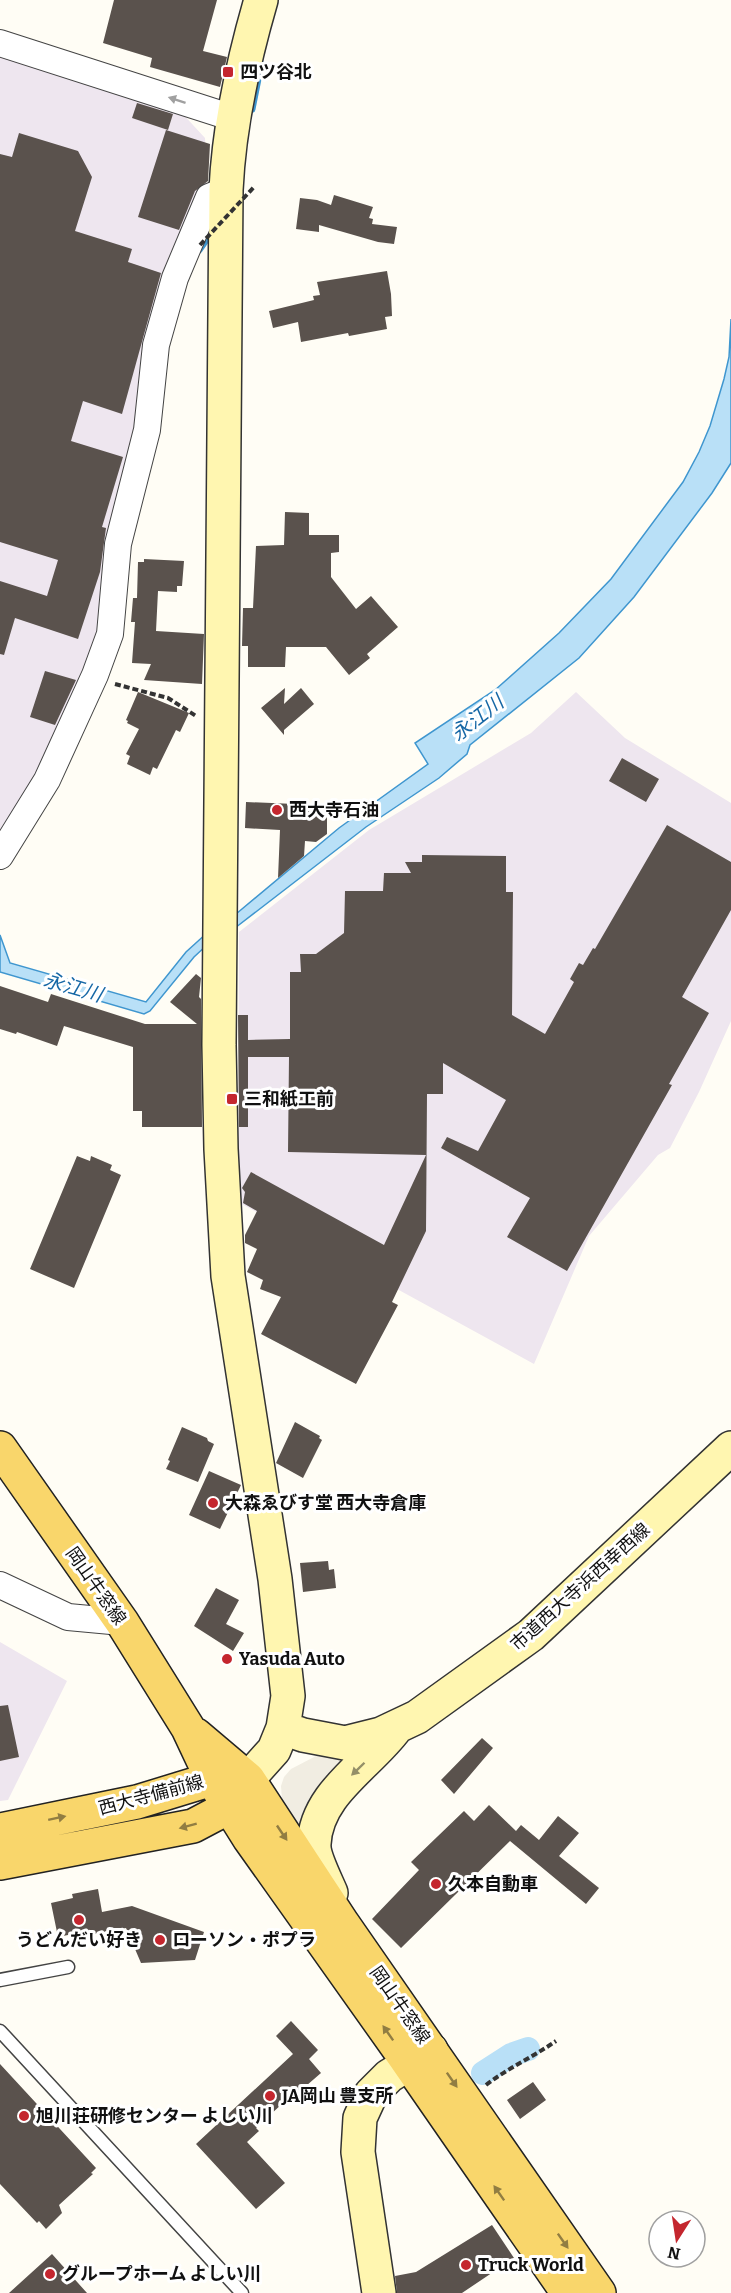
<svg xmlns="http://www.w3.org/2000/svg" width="731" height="2293" font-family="Bitter,'Noto Sans JP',serif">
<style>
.industrial{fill:#eee6ef}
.plaza{fill:#f1ede2}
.water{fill:#b9e0f7;stroke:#3f96cf;stroke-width:1.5}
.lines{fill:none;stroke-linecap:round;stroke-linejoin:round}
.stream{stroke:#3f96cf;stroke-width:7}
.canal{stroke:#b9e0f7;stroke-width:24}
.building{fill:#5a524d}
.lane-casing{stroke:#444;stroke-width:15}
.street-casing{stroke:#444;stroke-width:28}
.secondary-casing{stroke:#333;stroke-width:36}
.primary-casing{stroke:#222;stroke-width:36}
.path{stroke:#333;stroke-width:4;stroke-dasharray:6 3;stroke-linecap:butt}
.lane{stroke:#fff;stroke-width:12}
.street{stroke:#fff;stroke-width:26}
.secondary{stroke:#fff6b0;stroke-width:33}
.primary{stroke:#f9d66b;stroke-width:33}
.path-bridge{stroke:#333;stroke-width:4;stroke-dasharray:6 3;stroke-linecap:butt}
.oneway{fill:#a0a0a0}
.oneway2{fill:#948f68}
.oneway3{fill:#917d42}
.poi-dot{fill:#c4262e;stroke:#fff;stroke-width:2}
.labels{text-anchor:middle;stroke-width:6;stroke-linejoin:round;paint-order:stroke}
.poi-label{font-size:18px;font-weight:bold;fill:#111;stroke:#fff;text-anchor:start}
.street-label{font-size:18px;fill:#111;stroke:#fff}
.water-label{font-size:20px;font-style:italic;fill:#1768a6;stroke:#fff}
</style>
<rect width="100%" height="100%" fill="#fffdf5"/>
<path class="industrial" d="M0,53L181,112L205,138L207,181L166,271L138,413L99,638L37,773L0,832Z
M576,692L625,738L731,803V1021L699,1092L670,1148L658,1155L589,1236L534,1364L238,1202L239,932L369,830L531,733Z
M0,1642L67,1681L8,1800L0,1801Z"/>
<path class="plaza" d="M369,1751L308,1854L283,1813L281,1786L284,1777L291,1769L316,1756Z"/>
<path class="water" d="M731,319V463L712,493L634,597L579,658L470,745L467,754L439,778L366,827L235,928L208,944L194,957L150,1011L144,1014L0,972V935L10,963L146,1002L186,952L208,932L236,914L339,828L428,764L415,743L495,690L559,633L611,579L683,482L699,452L710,426L724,379L729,357Z"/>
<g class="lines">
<path class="stream" d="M252,109L261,64
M199,250L213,230"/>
<path class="canal" d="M483,2073L511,2055L528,2049"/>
</g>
<path class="building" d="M114,0H217L203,51L227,57L220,87L150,67L152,58L103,43Z
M137,103L173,114L168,130L132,118Z
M166,130L210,144L208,181L195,191L179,230L138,217Z
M19,133L78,151L92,177L75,231L132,249L128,262L161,273L122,414L83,401L71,441L123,457L102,527L106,528L100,572L78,639L15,618L4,655L0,654V581L47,596L58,560L0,542V154L12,157Z
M334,195L373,207L369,218L373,219L372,224L397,227L394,244L378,242L319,225V232L296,229L300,198L317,200L331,205Z
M387,271L391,294L392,316L385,317L387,329L349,336L348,333L301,342L298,322L273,328L269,311L314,300L313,296L320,295L317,282Z
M285,512L309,513V535H339V552L331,553V577L356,609L371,596L398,627L367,654L370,658L349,675L326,647H286L285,667H248V646H242L243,608H253L256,546L284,545Z
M144,559L184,561L182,586H177V592L158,591L156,631L204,634L202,684L144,680L151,664L132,663L135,622H131L133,598H137L138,562H144Z
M45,671L76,680L55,725L30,717Z
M285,688L284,704L301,688L314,704L284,730V735L261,708Z
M138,692L189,713L180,732L176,730L157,769L153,767L150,775L127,764L130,756L126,754L139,729L127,723L128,721L126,720Z
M622,758L659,779L646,802L609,781Z
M246,802L319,805V813H327V834L316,842L305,841L304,856L278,878L280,830L245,828Z
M667,825L731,862V910L682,997L709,1013L669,1084L672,1085L567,1271L507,1237L530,1198L441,1148L447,1137L478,1151L506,1100L443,1063V1094H427L426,1231L392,1302L398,1305L356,1384L261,1334L281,1297L260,1289L263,1280L247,1272L257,1249L245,1243V1235L257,1211L243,1203L245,1192L242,1188L251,1172L384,1245L426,1155L288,1152L289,1057H248V1127H239L238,1015H248V1040L290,1039V972H301L300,954H316L344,933L345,891H383L384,873H411L405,862H422V855L506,856V892H513L512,1015L545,1034L574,982L570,979L579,963L583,965L593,948L595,949Z
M196,974L201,978L199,997L201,999L202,1127H142V1111H133V1047L64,1026L57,1046L17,1032L16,1034L0,1029V986L48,1002L51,994L145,1024H197L170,1002Z
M77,1156L90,1161L91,1156L112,1165L110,1170L121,1175L74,1288L30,1269Z
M295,1422L320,1436L319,1438L322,1440L303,1478L276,1463Z
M182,1427L207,1438L208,1441L214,1444L198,1482L166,1469L170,1461L168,1460Z
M209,1471L241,1485L220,1529L189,1515Z
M328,1561L329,1570L334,1569L336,1588L303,1592L300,1563Z
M216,1588L239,1600L226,1624L244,1633L233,1651L194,1626Z
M8,1705L19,1757L0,1761V1706Z
M482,1738L493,1748L454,1794L441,1780Z
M489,1805L516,1831L521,1825L539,1840L558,1816L579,1833L559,1856L599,1888L586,1904L510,1841L401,1948L372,1919L419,1870L411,1862L464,1811L474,1821Z
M98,1889L102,1912L132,1906L204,1932L195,1960L141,1963L126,1928L78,1937V1933L58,1937L51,1903L73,1898L72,1894Z
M291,2021L318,2050L309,2059L321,2073L299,2092L297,2090L256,2128L259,2131L247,2142L285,2183L256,2209L196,2144L293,2054L276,2036Z
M0,2064L96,2168L91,2173L93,2174L59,2205L62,2213L46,2229L39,2221L37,2223L0,2184Z
M533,2082L546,2100L520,2119L507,2100Z
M492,2225L514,2258L462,2293H397L395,2276L416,2272Z
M52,2254L87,2293H9Z"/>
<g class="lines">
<g class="lane-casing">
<path id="lane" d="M0,1980L68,1967
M0,2031L242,2293"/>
</g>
<g class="street-casing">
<path id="street" d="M0,43L233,118
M0,856L47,780L95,675L110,634L118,544L147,430L156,345L175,278L209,197L226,190
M0,1585L68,1617L122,1622"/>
</g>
<g class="secondary-casing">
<path id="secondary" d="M283,1728L303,1735L345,1743L381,1734L417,1717L531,1635L731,1448
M249,1808L248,1779L274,1750L283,1728L288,1696L275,1579L228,1276L221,1149L219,1045L226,190C229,125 243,62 261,0
M331,1893C326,1881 313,1856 314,1844C316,1793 369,1765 396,1728
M379,2293L358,2152L360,2118L371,2094L389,2076L431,2050"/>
</g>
<g class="primary-casing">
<path id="primary" d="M0,1448L122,1622L188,1728L212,1779L249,1838L401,2052L568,2293
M196,1735L248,1779L343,1924L599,2293
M0,1830L137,1802L212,1779H232
M0,1863L193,1826L229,1807L242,1788"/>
</g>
<path class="path" d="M115,684L168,698L196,716
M486,2085C508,2068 533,2057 556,2041"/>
<use href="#lane" class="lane"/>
<use href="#street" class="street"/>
<use href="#secondary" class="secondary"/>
<use href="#primary" class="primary"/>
<path class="path-bridge" d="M200,245L254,187"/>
</g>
<defs><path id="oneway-solid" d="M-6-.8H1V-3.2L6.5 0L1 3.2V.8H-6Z" transform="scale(1.5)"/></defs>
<use class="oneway" href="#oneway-solid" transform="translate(177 100) rotate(-162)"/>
<use class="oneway2" href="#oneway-solid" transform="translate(358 1769) rotate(136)"/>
<g class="oneway3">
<use href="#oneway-solid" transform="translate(57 1818) rotate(-12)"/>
<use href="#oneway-solid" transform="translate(188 1826) rotate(165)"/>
<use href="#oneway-solid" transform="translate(282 1833) rotate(56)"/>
<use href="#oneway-solid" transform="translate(388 2033) rotate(-125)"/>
<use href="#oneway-solid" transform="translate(452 2080) rotate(55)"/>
<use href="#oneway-solid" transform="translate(499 2193) rotate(-125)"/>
<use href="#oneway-solid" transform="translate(563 2241) rotate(55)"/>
</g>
<g class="poi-dot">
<rect x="222" y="66" width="12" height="12" rx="3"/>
<circle cx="277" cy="810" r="6"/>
<rect x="226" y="1093" width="12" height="12" rx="3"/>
<circle cx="213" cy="1503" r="6"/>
<circle cx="227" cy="1659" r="6"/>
<circle cx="436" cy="1884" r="6"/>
<circle cx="79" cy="1920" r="6"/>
<circle cx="160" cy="1940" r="6"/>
<circle cx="270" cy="2096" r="6"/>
<circle cx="24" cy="2116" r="6"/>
<circle cx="466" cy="2265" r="6"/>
<circle cx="50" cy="2274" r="6"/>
</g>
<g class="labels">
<g class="poi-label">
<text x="240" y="78">四ツ谷北</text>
<text x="289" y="816">西大寺石油</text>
<text x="244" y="1105">三和紙工前</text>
<text x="225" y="1509">大森ゑびす堂 西大寺倉庫</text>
<text x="239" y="1665">Yasuda Auto</text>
<text x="448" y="1890">久本自動車</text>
<text x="79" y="1946" text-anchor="middle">うどんだい好き</text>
<text x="172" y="1946">ローソン・ポプラ</text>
<text x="282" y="2102">JA岡山 豊支所</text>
<text x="36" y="2122">旭川荘研修センター よしい川</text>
<text x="478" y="2271">Truck World</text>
<text x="62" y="2280">グループホーム よしい川</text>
</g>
<g class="street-label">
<text transform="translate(96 1586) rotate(55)" y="6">岡山牛窓線</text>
<text transform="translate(580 1587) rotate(-42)" y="6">市道西大寺浜西幸西線</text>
<text transform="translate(151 1795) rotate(-15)" y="6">西大寺備前線</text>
<text transform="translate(400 2005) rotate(55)" y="6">岡山牛窓線</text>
</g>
<g class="water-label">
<text transform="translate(477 718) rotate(-38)" y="7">永江川</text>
<text transform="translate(73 987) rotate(16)" y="7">永江川</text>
</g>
</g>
<g transform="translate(677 2239) rotate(192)"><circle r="28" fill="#ffffff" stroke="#a0a0a0" stroke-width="1.5"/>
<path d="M0-4.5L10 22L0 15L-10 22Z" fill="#c4262e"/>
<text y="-9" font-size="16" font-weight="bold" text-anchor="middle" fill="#111111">N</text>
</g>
</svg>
